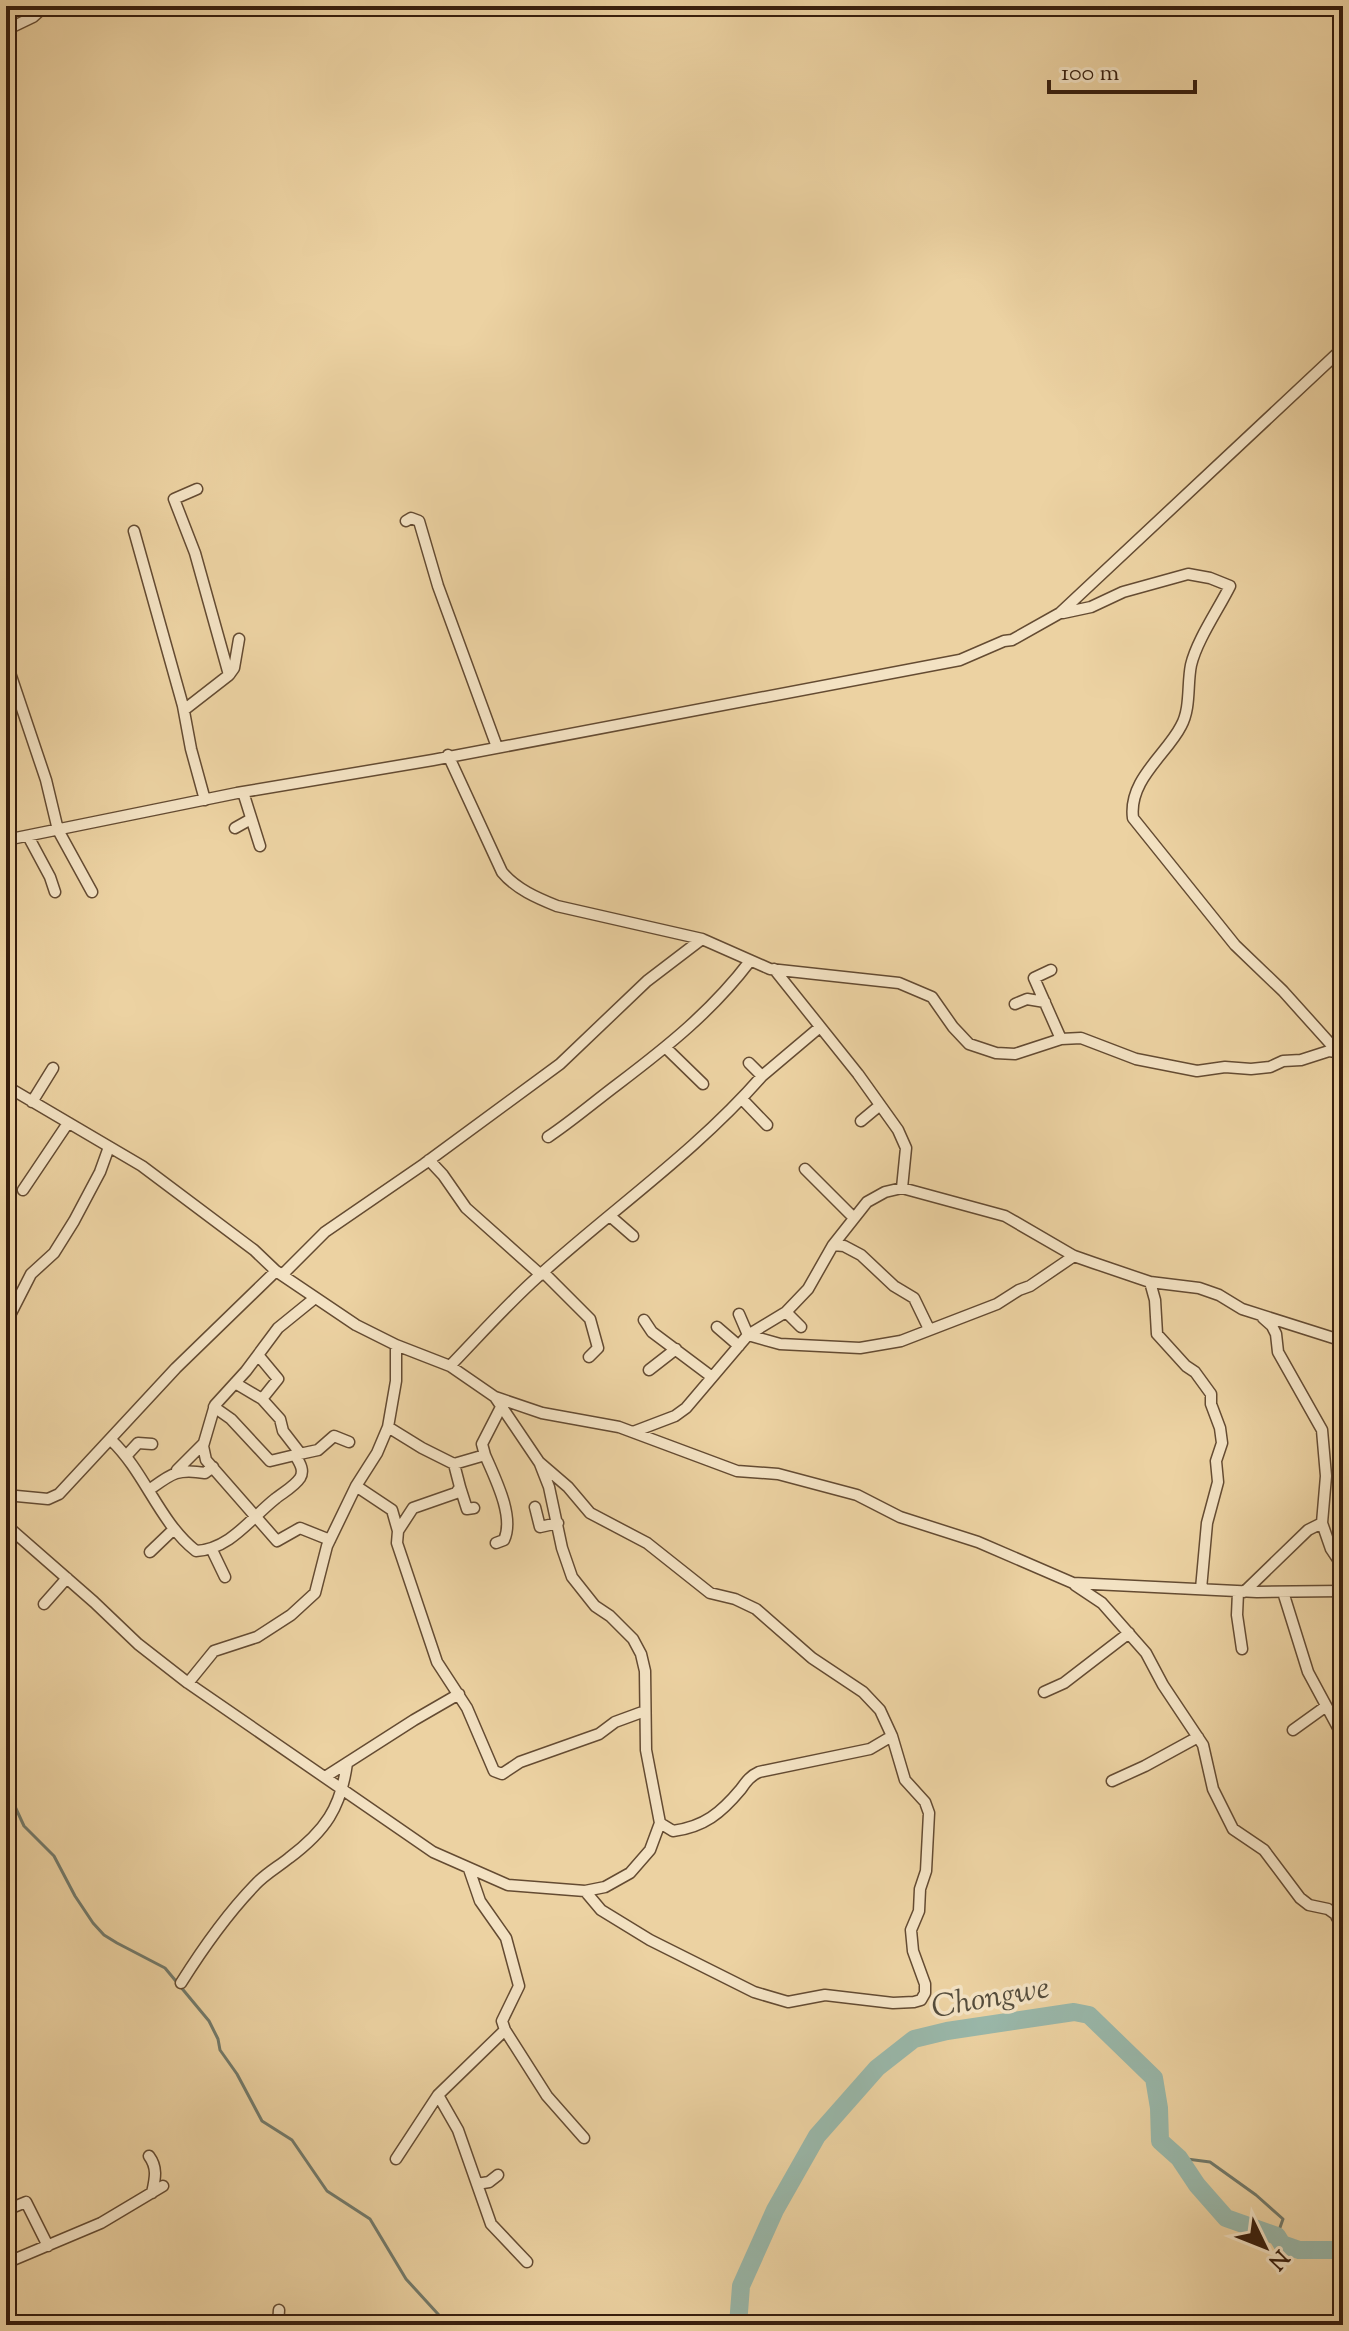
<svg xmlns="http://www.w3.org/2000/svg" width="1349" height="2331" font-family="'Sorts Mill Goudy',serif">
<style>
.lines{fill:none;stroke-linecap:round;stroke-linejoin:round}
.stream{stroke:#727a6b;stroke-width:3}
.river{stroke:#99b7a9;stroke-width:18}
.minor-casing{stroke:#644b32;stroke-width:13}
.minor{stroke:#f3e2c3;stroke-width:10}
.labels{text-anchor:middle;stroke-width:7;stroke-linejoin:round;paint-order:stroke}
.water-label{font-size:32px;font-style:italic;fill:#544c3c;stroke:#f3e2c3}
</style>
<rect width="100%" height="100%" fill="#ecd2a2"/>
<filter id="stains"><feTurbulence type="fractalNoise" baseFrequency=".0025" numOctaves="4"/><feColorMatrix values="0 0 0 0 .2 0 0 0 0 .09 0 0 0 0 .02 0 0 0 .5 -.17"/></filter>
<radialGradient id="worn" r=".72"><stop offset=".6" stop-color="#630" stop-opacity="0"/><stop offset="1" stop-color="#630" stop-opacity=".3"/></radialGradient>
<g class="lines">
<path class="stream" d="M6,1787L24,1826L54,1856L75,1896L93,1923L104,1935L117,1943L165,1968L209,2021L218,2039L220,2050L237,2074L262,2121L292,2140L327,2191L370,2219L406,2279L448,2325
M1179,2158L1210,2162L1256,2195L1283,2219L1277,2236"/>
<path class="river" d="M738,2325L741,2286L775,2210L817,2136L877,2068L914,2039L947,2031L1074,2012L1089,2015L1154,2078L1159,2108L1160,2141L1179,2158L1197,2185L1226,2218L1277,2236L1282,2244L1299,2250H1343"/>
<g class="minor-casing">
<path id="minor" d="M6,30L33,17L45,6
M406,521L411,518L419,521L438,586L497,747
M134,531L183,706L191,749L205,800
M1063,613L1091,607L1123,592L1188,574L1210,578L1230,586C1218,610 1197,640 1191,665C1187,684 1191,708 1181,726C1167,754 1128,780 1133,818L1235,945L1283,991L1336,1050
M6,661L46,780L58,830L92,892
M229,675L234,668L239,639
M184,710L229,675L195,553L174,499L197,489
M448,755L502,872C516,889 537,898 557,906L702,939L770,969L899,983L932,997L953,1027L969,1044L996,1053L1015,1054L1061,1039L1081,1038L1136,1059L1197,1071L1225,1067L1251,1069L1270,1067L1283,1061L1301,1060L1329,1051L1343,1053
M243,792L260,846
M235,828L251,819
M28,836L50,877L55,892
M6,840L237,793L433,760L960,660L1004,641L1012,640L1060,613L1343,348
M774,969L858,1074L898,1130L906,1148L902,1188
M1051,970L1034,978L1061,1039
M1015,1004L1027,999L1045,1002
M665,1047L703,1084
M762,1076L820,1027
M6,1086L142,1166L254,1250L276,1271L356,1325L396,1345L450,1366L495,1397L539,1462L568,1487L590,1513L647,1543L710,1593L735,1599L756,1609L812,1658L863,1692L880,1710L892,1736L905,1780L925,1802L929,1813L926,1871L920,1889L919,1911L911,1930L913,1951L925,1984V1993L921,2000L914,2002L893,2003L825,1995L788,2002L754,1992L650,1940L601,1910L585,1891
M742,1099L767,1125
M32,1102L53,1068
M861,1121L879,1106
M548,1137C572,1121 594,1102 618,1084C668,1046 712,1011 750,961
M429,1160L443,1175L466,1208L541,1275
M805,1169L854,1218
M23,1190L68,1123
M610,1216L633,1236
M833,1245L844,1246L861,1255L894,1286L914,1298L929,1329
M544,1273L590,1319L598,1348L589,1357
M282,1275L325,1232L424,1164L560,1064L647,981L702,939
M1150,1282L1155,1300L1157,1334L1186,1366L1195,1372L1211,1394V1404L1220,1428L1222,1443L1216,1461L1218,1482L1207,1523L1201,1589
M315,1298L278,1328L246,1371L215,1405L203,1446L206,1460L277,1541L300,1528L330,1540
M786,1312L801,1327
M739,1314L748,1335L780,1344L860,1348L901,1341L997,1304L1019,1290L1030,1286L1074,1256
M1263,1318L1272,1326L1276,1334L1278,1352L1322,1430L1326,1476L1322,1523L1331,1549L1343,1567
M644,1320L652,1332L712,1377
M6,1323L31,1274L54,1253L74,1221L100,1172L109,1147
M717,1327L739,1346
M450,1366C477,1338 503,1309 531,1283C607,1213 694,1154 762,1076L749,1063
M649,1370L676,1349
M235,1383L262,1399L278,1379L258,1355
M495,1397L542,1413L619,1427L737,1471L778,1474L857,1495L900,1517L978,1542L1073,1583L1257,1592L1343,1591
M262,1399L280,1419L283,1431L300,1453
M214,1407L231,1419L270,1461L295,1455
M388,1427L422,1448L454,1464L485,1455L482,1444L501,1407
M633,1432L675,1416L686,1408L748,1335L786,1312L808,1289L833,1245L867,1202L885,1192L902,1188L1005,1216L1074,1256L1094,1263L1150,1282L1199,1288L1219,1295L1242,1309L1343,1341
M111,1440C145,1472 159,1522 196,1551C230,1549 250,1519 275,1499C282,1493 294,1487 300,1478C305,1470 299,1462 295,1455L318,1450L334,1436L349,1442
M127,1455L138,1443L152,1444
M485,1455C495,1478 515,1517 504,1540L496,1543
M177,1470L204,1443
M356,1486L392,1510L398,1531L397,1543L437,1662L467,1708L494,1771L502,1774L520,1762L599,1734L615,1722L645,1711
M460,1487L467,1509L474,1508
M149,1490C171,1474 177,1468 205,1473L213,1467
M6,1495L48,1499L59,1494L176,1368L276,1271
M535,1507L540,1527L558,1523
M6,1525L94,1602L138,1644L188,1683L433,1852L508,1885L585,1891L605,1887L630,1873L650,1850L660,1823L646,1750L645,1671L641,1654L633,1639L610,1616L595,1606L572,1577L562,1548L549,1487L540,1464
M398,1531L413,1508L456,1493L460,1487L454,1464
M212,1550L225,1577
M150,1552L174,1529
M1075,1585L1102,1603L1146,1653L1163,1685L1203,1745L1213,1789L1233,1829L1264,1850L1300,1898L1309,1905L1328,1909L1335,1914L1343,1928
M1238,1592L1237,1615L1242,1649
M1244,1592L1308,1530L1322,1523
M1283,1592L1308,1672L1343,1737
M44,1604L67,1578
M188,1683L214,1651L257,1637L291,1615L315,1593L327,1546L356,1486L377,1453L388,1427L396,1381V1345
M1044,1692L1064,1683L1129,1633
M1293,1730L1325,1707
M325,1777L414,1720L459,1694
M1112,1781L1145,1766L1198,1737
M660,1823L673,1831C704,1827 721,1813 741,1789C746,1782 750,1776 759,1772L870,1749L892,1736
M469,1869L480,1901L506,1938L519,1986L502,2021L505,2030L547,2096L584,2138
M181,1983C203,1948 227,1914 255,1885C265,1874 278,1867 289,1858C325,1831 341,1808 347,1763
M438,2095L458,2130L491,2224L527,2262
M149,2156C158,2168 155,2179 152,2193
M396,2159L438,2095L505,2030
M477,2184L489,2182L498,2175
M9,2209L26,2202L48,2246
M6,2263L101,2223L163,2186
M278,2325L279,2310"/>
</g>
<use href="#minor" class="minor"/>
</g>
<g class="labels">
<g class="water-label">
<text transform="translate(990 1996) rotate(-10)" y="11">Chongwe</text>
</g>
</g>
<rect width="1349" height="2331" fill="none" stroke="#ecd2a2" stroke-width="32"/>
<rect x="8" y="8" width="1333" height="2315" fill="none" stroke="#371e0d" stroke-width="4"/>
<rect x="16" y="16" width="1317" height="2299" fill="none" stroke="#371e0d" stroke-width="2"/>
<g transform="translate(1265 2247) rotate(133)" stroke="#f3e2c3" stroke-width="6" paint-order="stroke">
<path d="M0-6L14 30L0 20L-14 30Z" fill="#371e0d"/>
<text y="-12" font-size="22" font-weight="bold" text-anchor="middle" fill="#371e0d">N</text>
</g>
<path d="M1049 80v12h146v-12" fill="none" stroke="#371e0d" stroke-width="4"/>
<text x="1061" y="80" font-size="24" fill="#371e0d" stroke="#f3e2c3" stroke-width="6" paint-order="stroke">100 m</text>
<rect width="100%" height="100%" filter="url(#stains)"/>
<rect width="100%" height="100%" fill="url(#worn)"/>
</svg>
